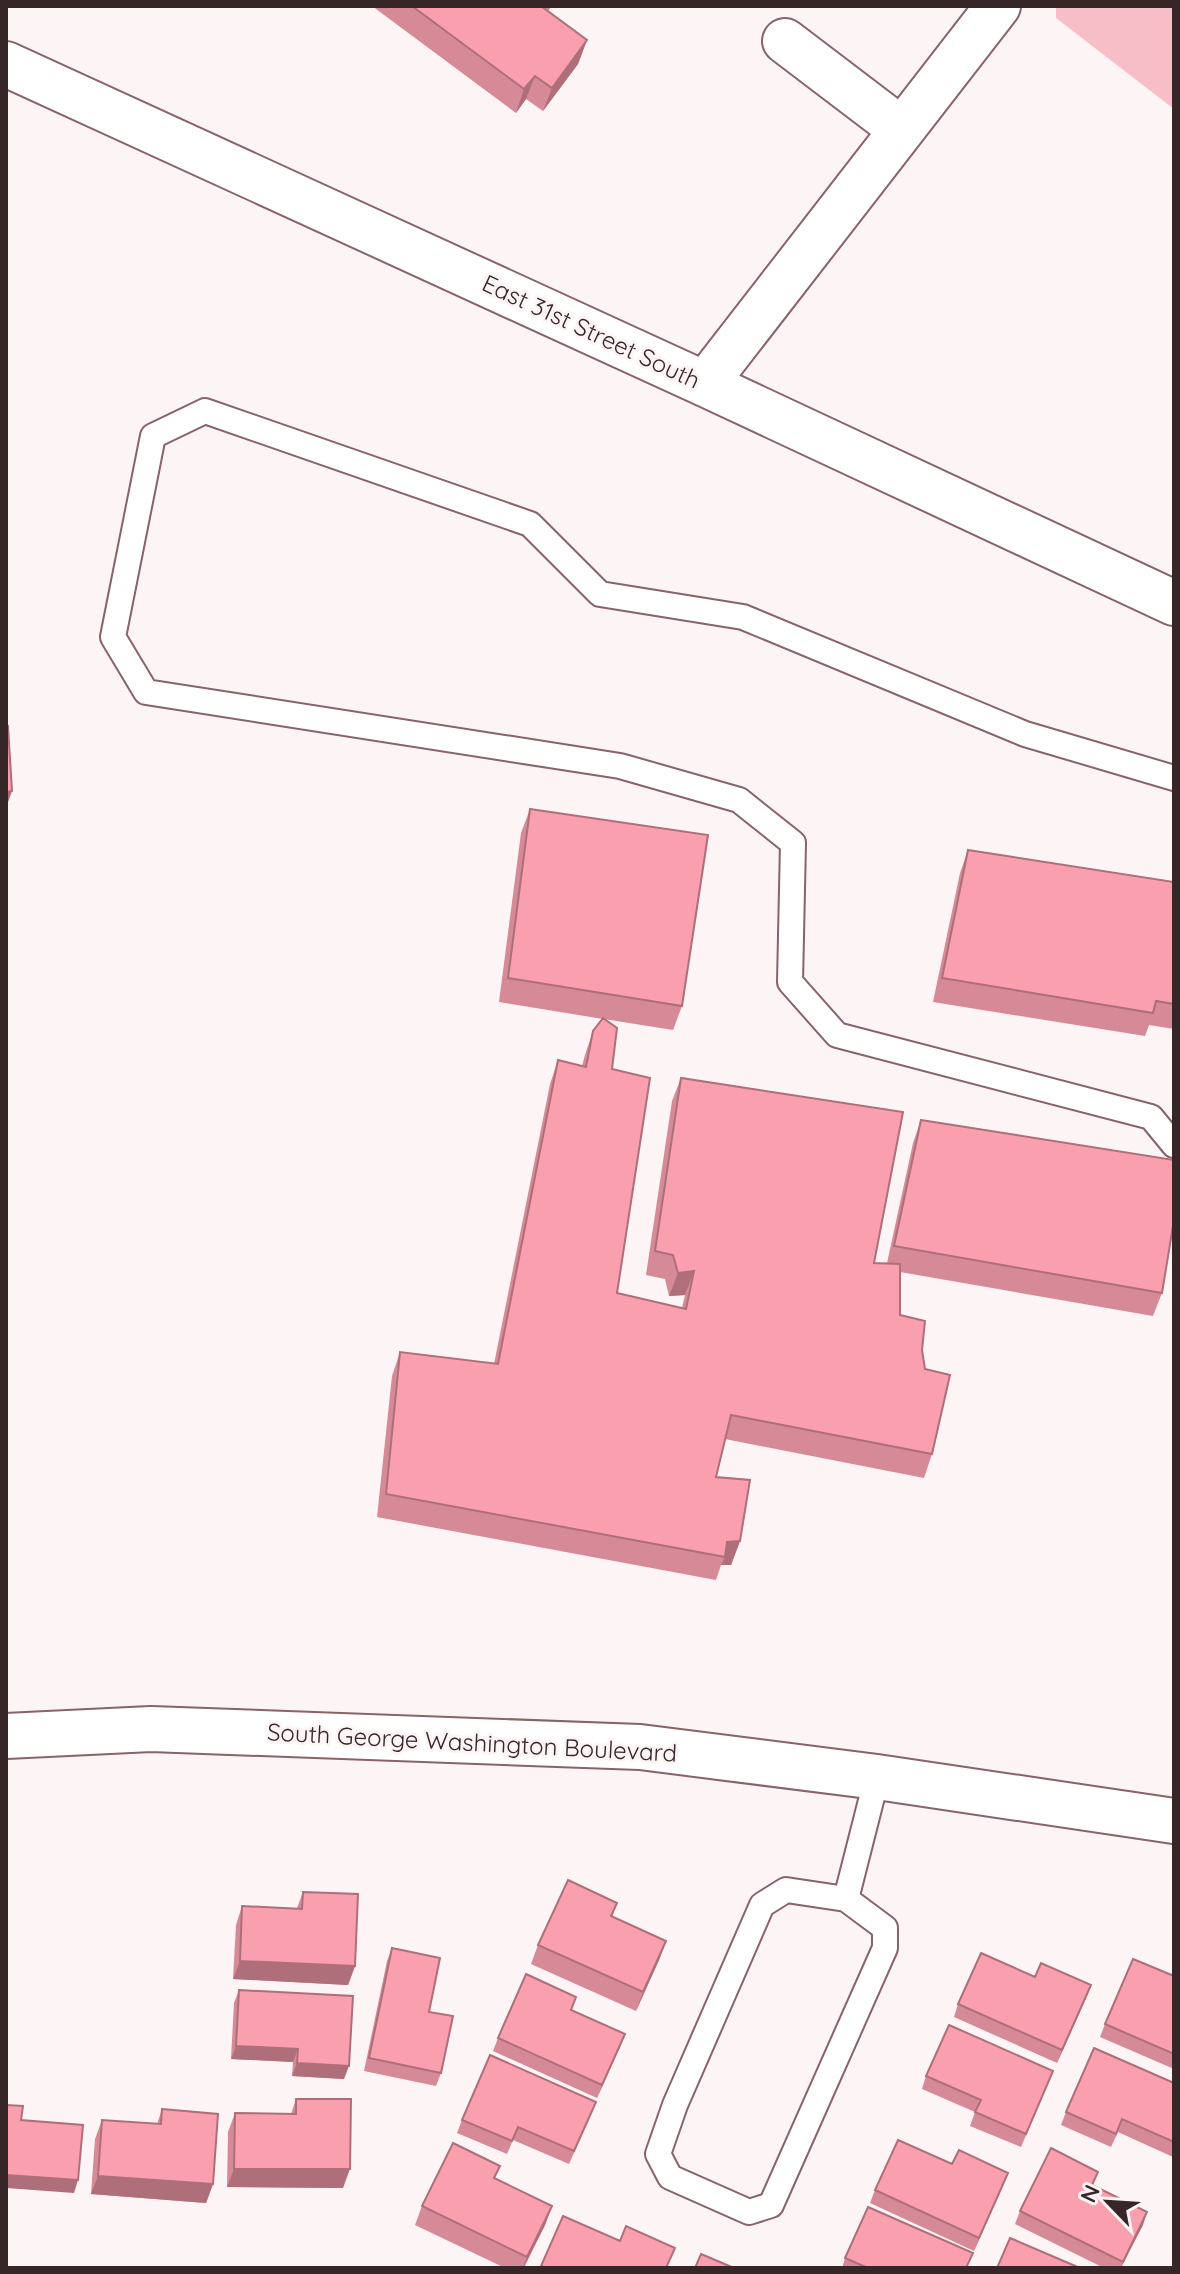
<svg xmlns="http://www.w3.org/2000/svg" width="1180" height="2274" font-family="Quicksand,sans-serif">
<style>
.green{fill:#f8bec7}
.lines{fill:none;stroke-linecap:round;stroke-linejoin:round}
.lane-casing{stroke:#886368;stroke-width:28}
.street-casing{stroke:#886368;stroke-width:48}
.secondary-casing{stroke:#886368;stroke-width:48}
.lane{stroke:#fff;stroke-width:24}
.street{stroke:#fff;stroke-width:44}
.secondary{stroke:#fff;stroke-width:44}
.wall{fill:#d68996}
.shaded-wall{fill:#ae6f7a}
.building{fill:#f99fae;stroke:#ae6f7a;stroke-width:2}
.labels{text-anchor:middle;stroke-width:6;stroke-linejoin:round;paint-order:stroke}
.street-label{font-size:24px;fill:#362628;stroke:#fdf4f5}
</style>
<rect width="100%" height="100%" fill="#fdf4f5"/>
<path class="green" d="M1056,6H1174V109L1056,18Z"/>
<g class="lines">
<g class="lane-casing">
<path id="lane" d="M1174,778L1025,734L743,617L600,594L530,524L205,411L153,436L113,637L146,692L620,766L739,800L793,843L790,982L837,1035L1151,1117L1174,1145
M846,1899L885,1928V1948L771,2205L749,2212L670,2177L658,2154L675,2105L762,1905L786,1890L846,1899L877,1777"/>
</g>
<g class="street-casing">
<path id="street" d="M785,41L902,130
M6,64L705,384L1174,603
M705,384L998,6"/>
</g>
<g class="secondary-casing">
<path id="secondary" d="M6,1736L151,1729L640,1747L877,1777L1174,1821"/>
</g>
<use href="#lane" class="lane"/>
<use href="#street" class="street"/>
<use href="#secondary" class="secondary"/>
</g>
<path class="wall" d="M372,6H552L548,11L587,40L578,64L543,111L526,99L516,113Z
M530,809L682,1006L673,1030L604,1019L612,1069L617,1293L682,1308L685,1295L669,1296L665,1279L646,1275L672,1101L681,1078L874,1263H887L913,1143L921,1120L1162,1293L1153,1316L900,1272V1315L922,1350L932,1454L924,1478L725,1439L716,1477L740,1541L731,1565H721L716,1580L377,1517L392,1376L400,1352L494,1364L550,1084L558,1060L582,1066L585,1055L593,1031L603,1019L499,1002L521,833Z
M968,850L1174,882V1029L1149,1025L1145,1036L933,1002L960,873Z
M303,1892L355,1966L348,1985L233,1979L236,1925L242,1906L297,1908Z
M617,1903L612,1917L666,1941L659,1960L636,2011L531,1964L538,1945Z
M392,1948L441,2073L436,2086L364,2071L387,1961Z
M1174,1976V2069L1100,2037L1105,2024Z
M1035,1977L1086,1998L1057,2063L954,2017L958,2004Z
M239,1990L344,2079L292,2076L293,2062L231,2059L234,2003Z
M571,2010L625,2034L597,2098L493,2051L498,2038Z
M926,2076L1048,2084L1021,2147L970,2126L975,2112L922,2089Z
M1174,2083V2155L1173,2157L1118,2132L1111,2147L1061,2125L1066,2112Z
M296,2099L343,2188L227,2187L228,2132L235,2113L291,2114Z
M162,2109L213,2184L206,2203L91,2194L95,2139L102,2120L157,2124Z
M591,2115L569,2164L513,2140L507,2154L457,2133L462,2120Z
M1008,2173L974,2251L870,2203L875,2190Z
M422,2206H552L545,2225L524,2268H505L415,2225Z
M1020,2211L1143,2225L1121,2268H1104L1015,2224Z
M845,2258L967,2268H842Z"/>
<path class="shaded-wall" d="M587,40L578,64L543,111L552,88Z
M535,76L526,99L516,113L524,89Z
M12,791L6,808V792Z
M694,1271L685,1295L669,1296L678,1273Z
M740,1541L731,1565H721L725,1557L727,1542Z
M666,1941L659,1960L636,2011L643,1992Z
M240,1961L355,1966L348,1985L233,1979Z
M1091,1985L1086,1998L1057,2063L1062,2050Z
M625,2034L620,2047L597,2098L602,2085Z
M236,2046L298,2049L293,2062L231,2059Z
M297,2063L349,2066L344,2079L292,2076Z
M234,2169H350L343,2188L227,2187Z
M1008,2173L1003,2186L974,2251L979,2238Z
M6,2175L78,2180L74,2193L6,2188Z
M98,2176L213,2184L206,2203L91,2194Z
M552,2206L545,2225L523,2268L527,2257Z
M1147,2212L1143,2225L1120,2268L1123,2262Z"/>
<path class="building" d="M412,6H541L587,40L552,88L535,76L524,89Z
M6,726H8L12,791L6,792Z
M530,809L708,835L682,1006L508,978Z
M968,850L1174,882V1004L1156,1001L1153,1013L942,978Z
M603,1018L617,1028L612,1069L650,1078L617,1293L686,1309L694,1271L678,1273L673,1255L655,1251L681,1078L903,1112L874,1263L900,1264V1315L925,1321L922,1350L925,1369L950,1375L932,1454L731,1415L716,1477L750,1480L740,1541L727,1542L725,1557L386,1494L400,1352L498,1364L558,1060L586,1067L593,1031Z
M921,1120L1174,1160V1220L1162,1293L894,1246Z
M568,1880L617,1903L611,1916L666,1941L643,1992L538,1945Z
M303,1892L358,1894L355,1966L240,1961L242,1906L302,1909Z
M392,1948L440,1958L429,2012L453,2016L441,2073L369,2058Z
M981,1953L1035,1977L1041,1963L1091,1985L1062,2050L958,2004Z
M1133,1959L1174,1976V2054L1105,2024Z
M526,1974L576,1997L571,2010L625,2034L602,2085L498,2038Z
M239,1990L353,1996L349,2066L297,2063L298,2049L236,2046Z
M949,2025L1053,2071L1026,2134L975,2112L981,2100L926,2076Z
M1094,2048L1174,2083V2142L1122,2119L1116,2134L1066,2112Z
M490,2055L596,2102L574,2151L518,2127L512,2141L462,2120Z
M296,2099H351L350,2169H234L235,2113L296,2114Z
M6,2105L23,2106L21,2120L83,2125L78,2180L6,2175Z
M162,2109L218,2114L213,2184L98,2176L102,2120L161,2124Z
M898,2140L952,2164L959,2150L1008,2173L979,2238L875,2190Z
M453,2143L500,2166L494,2178L552,2206L527,2257L422,2206Z
M1051,2148L1098,2172L1092,2185L1147,2212L1123,2262L1020,2211Z
M868,2207L973,2253L966,2268H868L845,2258Z
M563,2216L620,2241L626,2226L675,2248L666,2268H545L541,2266Z
M1010,2238L1080,2268H997Z
M701,2254L734,2268H695Z"/>
<g class="labels">
<g class="street-label">
<text transform="translate(591 332) rotate(25)" y="8">East 31st Street South</text>
<text transform="translate(472 1743) rotate(3)" y="8">South George Washington Boulevard</text>
</g>
</g>
<rect width="1180" height="2274" fill="none" stroke="#362628" stroke-width="16"/>
<g transform="translate(1108 2202) rotate(295)" stroke="#fdf4f5" stroke-width="6" paint-order="stroke">
<path d="M0-6L14 30L0 20L-14 30Z" fill="#362628"/>
<text y="-12" font-size="22" font-weight="bold" text-anchor="middle" fill="#362628">N</text>
</g>
</svg>
